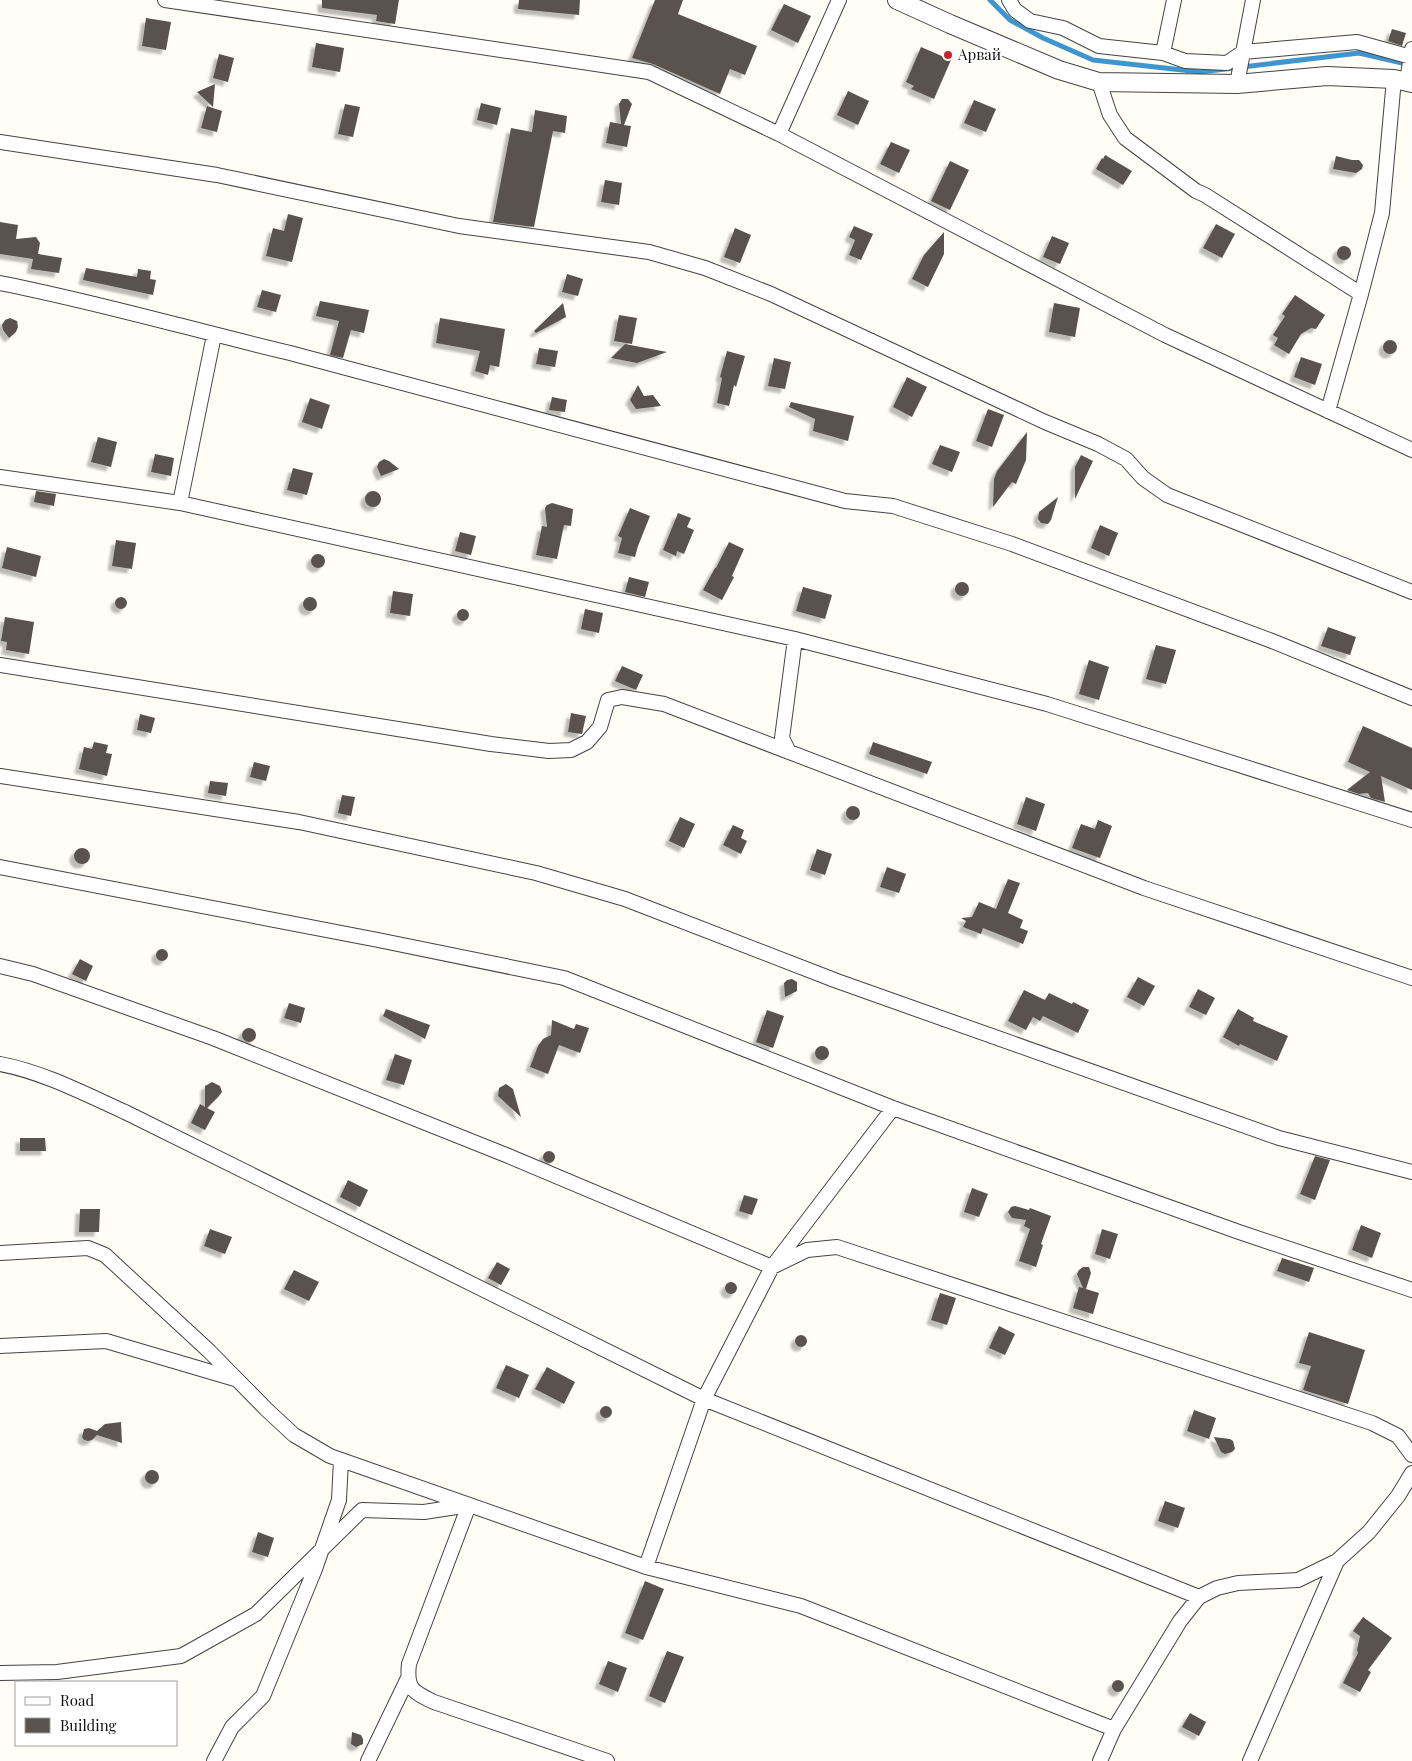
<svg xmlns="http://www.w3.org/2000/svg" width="1412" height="1761" font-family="'Playfair Display',serif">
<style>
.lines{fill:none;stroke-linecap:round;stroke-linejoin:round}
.stream{stroke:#3f96cf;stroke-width:5}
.building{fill:#5a524d;filter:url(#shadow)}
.minor-casing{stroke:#444;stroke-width:16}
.tertiary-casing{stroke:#444;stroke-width:20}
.minor{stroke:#fff;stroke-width:14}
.tertiary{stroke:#fff;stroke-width:18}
.poi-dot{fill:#c4262e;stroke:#fff;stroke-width:2}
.labels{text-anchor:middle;stroke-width:5;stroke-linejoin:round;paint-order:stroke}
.poi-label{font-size:15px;fill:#111;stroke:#fff;text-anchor:start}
</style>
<defs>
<filter id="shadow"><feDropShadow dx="-4.5" dy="4.5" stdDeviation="1" flood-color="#0004"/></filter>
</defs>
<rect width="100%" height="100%" fill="#fffdf5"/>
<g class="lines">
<path class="stream" d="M990,0L1010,20L1043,38L1093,60L1200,72L1359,53L1402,63"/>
</g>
<path class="building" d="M322,0H399L395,24L376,21L377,15L322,8Z
M519,0H580L579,15L518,9Z
M655,0H683L678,14L757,46L745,75L730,69L720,94L653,64L632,58Z
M784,4L811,16L798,43L771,30Z
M146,18L171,22L166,50L142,46Z
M1392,29L1406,33L1402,46L1388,41Z
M316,43L344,48L340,72L312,67Z
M921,47L951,60L934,99L911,89L914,86L906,82Z
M219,54L234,58L228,82L213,78Z
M215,84L213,107L197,92Z
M848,91L869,101L858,125L837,115Z
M622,99H628L632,104L624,125L631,126L627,147L606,143L610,122L621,124L619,104Z
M974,100L996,109L986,132L964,123Z
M481,103L501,108L497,125L477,120Z
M345,104L360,107L353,137L338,134Z
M207,106L222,111L217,132L201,128Z
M535,110L567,116L565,133L553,131L534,227L493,222L511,128L532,132Z
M891,142L910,150L899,173L880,164Z
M1105,155L1132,171L1123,185L1096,169L1102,158L1103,159Z
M1336,156L1352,160H1359L1363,165L1362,169L1356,173L1333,169Z
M950,161L969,170L950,210L931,201Z
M605,180L622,183L619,205L601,202Z
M288,214L303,218L292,262L266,256L273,228L284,231Z
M0,222L18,225L16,239L36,237L40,243L38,254L62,258L59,273L31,269L33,259L0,254Z
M1216,224L1235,234L1222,258L1203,248Z
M854,226L873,234L861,260L849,255L855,240L849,237Z
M735,228L751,235L740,263L724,257Z
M944,232V254L928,287L912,279L924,255Z
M1052,236L1069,243L1060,264L1043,257Z
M1337 253a7 7 0 1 1 14 0a7 7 0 1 1-14 0Z
M86,268L137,277L138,269L151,271L150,279L156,280L153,295L83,280Z
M567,274L583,279L578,296L562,292Z
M262,290L281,295L276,312L257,307Z
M1295,295L1325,315L1316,329L1311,328L1301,334L1289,354L1274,345L1278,338L1273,335L1285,316L1282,314Z
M320,301L369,310L364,333L351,330L343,358L330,355L339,321L316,316Z
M563,303L566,317L536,333L534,331Z
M1054,303L1080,308L1075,337L1049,332Z
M619,315L637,318L632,344L614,341Z
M10,318L17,321L18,327L16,332L9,338L3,330L2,325L5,320Z
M440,318L505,329L499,367L490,365L488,375L475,371L480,351L436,343Z
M1383 347a7 7 0 1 1 14 0a7 7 0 1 1-14 0Z
M625,344L667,352L637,363L611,358Z
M539,348L558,351L555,367L536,364Z
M727,351L745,356L736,387L734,385L729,406L717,403L722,378L720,377Z
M1301,357L1322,364L1315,385L1294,377Z
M774,358L791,362L785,389L768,386Z
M907,377L927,387L912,417L893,407Z
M638,385L644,396L653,395L661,406L636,409L630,400Z
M552,397L567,400L565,412L549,410Z
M310,398L330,405L322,429L302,422Z
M791,402L854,416L848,441L813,431L815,419L789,407Z
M988,409L1004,415L992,447L976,441Z
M1027,432L1026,460L1016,484L1012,482L993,507L994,479L997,471Z
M98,437L117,442L111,467L91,462Z
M940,445L960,452L952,472L932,464Z
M155,454L174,458L171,476L151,472Z
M1081,455L1093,461L1075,499V467Z
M384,459L389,461L399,469L381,476L377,467L379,462Z
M293,468L313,473L307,495L287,490Z
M365 499a8 8 0 1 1 16 0a8 8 0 1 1-16 0Z
M36,491L56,494L54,506L34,502Z
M1058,497L1051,520L1048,524L1041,523L1038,519L1039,512Z
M552,503L573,509L571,526L564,525L557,559L536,555L542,526L547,527L545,508L547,505Z
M630,508L650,516L638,546L635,557L618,553L622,538L618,536Z
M678,513L691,518L687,527L694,530L684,554L677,551L676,556L663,550Z
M1100,525L1118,533L1109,556L1091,548Z
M460,532L476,536L471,555L455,551Z
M116,540L136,543L132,569L112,566Z
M729,542L744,549L732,576L734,577L722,600L703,590L715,568H716Z
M7,547L41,556L36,577L2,568Z
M311 561a7 7 0 1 1 14 0a7 7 0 1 1-14 0Z
M629,577L649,582L645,597L625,592Z
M955 589a7 7 0 1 1 14 0a7 7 0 1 1-14 0Z
M803,587L832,595L825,619L796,611Z
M393,591L413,594L410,616L390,613Z
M115 603a6 6 0 1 1 12 0a6 6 0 1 1-12 0Z
M303 604a7 7 0 1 1 14 0a7 7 0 1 1-14 0Z
M457 615a6 6 0 1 1 12 0a6 6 0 1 1-12 0Z
M585,609L603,613L599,633L581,629Z
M5,617L34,622L29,654L6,650L7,642L1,641Z
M1328,627L1356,637L1350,655L1321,646Z
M1156,645L1176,650L1166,684L1146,679Z
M1089,660L1109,667L1099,700L1079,694Z
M622,666L643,675L636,690L615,681Z
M571,713L586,716L582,734L568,732Z
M140,714L155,718L151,733L137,730Z
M1363,726L1412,748V790L1381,776L1385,802L1371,798L1368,793L1359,794L1347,790L1370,772L1348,762Z
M94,742L108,745L106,753L112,754L107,776L79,769L84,747L92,749Z
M873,742L932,762L927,774L869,754Z
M254,762L270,766L266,781L250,777Z
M210,781L228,783L226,796L208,793Z
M342,795L355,797L351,816L338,813Z
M1026,797L1045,804L1036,831L1017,824Z
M846 813a7 7 0 1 1 14 0a7 7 0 1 1-14 0Z
M680,817L695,824L684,848L669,841Z
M1098,820L1112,826L1100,858L1072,848L1081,824L1095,829Z
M733,825L744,830L741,838L747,841L741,854L723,845Z
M74 856a8 8 0 1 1 16 0a8 8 0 1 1-16 0Z
M817,849L832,854L825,875L810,870Z
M887,867L906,874L899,893L880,887Z
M1008,879L1020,883L1008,913L1023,920L1020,928L1028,931L1023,944L983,928L981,934L963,927L966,921L961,918L972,917L979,902L996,909Z
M156 955a6 6 0 1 1 12 0a6 6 0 1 1-12 0Z
M80,959L93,966L86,981L72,974Z
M1138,977L1155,986L1144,1006L1127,997Z
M792,979L797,982V991L785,997L784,983L787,980Z
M1198,989L1215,998L1206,1015L1189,1007Z
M1024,990L1045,1000L1049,993L1072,1004L1073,1002L1089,1010L1078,1033L1043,1016L1040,1021L1033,1017L1026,1030L1008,1021Z
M289,1003L305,1008L301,1023L284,1018Z
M386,1009L430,1025L425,1039L383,1016Z
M1238,1009L1254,1018L1253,1021L1288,1036L1277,1061L1240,1044L1239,1046L1223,1037Z
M767,1010L784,1016L773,1048L756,1042Z
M552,1020L574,1029L576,1024L589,1028L580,1053L559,1045L548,1074L530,1067L538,1046L543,1039L551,1035Z
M242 1035a7 7 0 1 1 14 0a7 7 0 1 1-14 0Z
M815 1053a7 7 0 1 1 14 0a7 7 0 1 1-14 0Z
M395,1054L412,1060L404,1085L386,1080Z
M212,1082L220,1086L222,1092L219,1096L207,1108L215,1112L205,1130L191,1123L200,1104L205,1107V1086Z
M506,1084L513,1089L521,1117L498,1096L499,1088Z
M20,1138H45L46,1151H20Z
M543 1157a6 6 0 1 1 12 0a6 6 0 1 1-12 0Z
M1315,1156L1330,1160L1315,1200L1300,1194Z
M348,1180L368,1190L360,1207L340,1197Z
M972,1188L988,1194L979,1217L964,1212Z
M744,1195L758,1199L752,1215L739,1211Z
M1015,1206L1029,1210L1030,1208L1051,1216L1041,1244L1043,1245L1036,1267L1019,1261L1030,1229L1024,1226L1026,1220L1012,1218L1008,1212L1011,1207Z
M80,1209H100L99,1232H79Z
M1361,1225L1381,1233L1372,1258L1352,1250Z
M210,1229L232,1237L225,1254L204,1246Z
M1102,1229L1118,1234L1110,1259L1095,1254Z
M1282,1258L1314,1268L1309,1282L1277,1271Z
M497,1262L510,1269L501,1285L488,1278Z
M1083,1267H1089L1091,1273L1086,1289L1099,1293L1093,1314L1073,1308L1079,1287L1083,1288L1077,1274L1079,1270Z
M294,1270L319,1282L309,1301L284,1289Z
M725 1288a6 6 0 1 1 12 0a6 6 0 1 1-12 0Z
M940,1293L956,1298L947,1325L931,1320Z
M999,1326L1015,1334L1005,1355L989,1348Z
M1309,1332L1365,1350L1348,1404L1303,1390L1311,1366L1299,1363Z
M795 1341a6 6 0 1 1 12 0a6 6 0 1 1-12 0Z
M506,1365L529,1375L519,1398L496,1388Z
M547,1367L575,1382L564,1404L535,1389Z
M600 1412a6 6 0 1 1 12 0a6 6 0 1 1-12 0Z
M1194,1410L1216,1418L1209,1439L1187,1431Z
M121,1422L122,1443L97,1435L92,1440L88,1441L84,1440L82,1437L84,1429L89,1428L97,1431L105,1424Z
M1214,1437L1230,1439L1233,1441L1235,1449L1232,1452L1225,1454L1221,1452Z
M145 1477a7 7 0 1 1 14 0a7 7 0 1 1-14 0Z
M1165,1501L1185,1508L1178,1528L1158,1521Z
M258,1532L274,1538L268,1557L252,1552Z
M645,1581L664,1589L643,1640L625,1633Z
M1363,1617L1392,1638L1368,1670L1371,1672L1360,1692L1343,1683L1358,1653L1357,1650L1360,1636L1353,1631Z
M667,1651L684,1657L665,1703L649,1696Z
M608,1661L627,1668L618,1692L599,1684Z
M1112 1686a6 6 0 1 1 12 0a6 6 0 1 1-12 0Z
M1190,1713L1206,1722L1199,1736L1182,1727Z
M352,1732L361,1735L363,1739V1744L356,1747L351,1744Z"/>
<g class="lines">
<g class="minor-casing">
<path id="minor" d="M165,0L649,72L779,134L1165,335L1412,450
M1009,0L1015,10L1030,21L1063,28L1099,46L1163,53L1185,61L1227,63L1243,52L1357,42L1411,57
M1163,53L1174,0
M1407,81L1412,49
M1099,82L1110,115L1125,138L1196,191L1205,195L1361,294
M1237,84L1253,0
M779,134L839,0
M0,142L217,175L459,226L649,252L705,268L771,294L1045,422L1098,444L1126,459L1143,478L1167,495L1412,592
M0,283C98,302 193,330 290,353L845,501L893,506L1012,544L1272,641L1412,698
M1328,411L1361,294L1382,213L1394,79
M0,477L180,503L795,639L1047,704L1412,820
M180,503L214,335
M0,665L491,744L549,751L571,750L587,742L600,727L608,700L622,697L664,704L1144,888L1412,978
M789,752L782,738L795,639
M0,776L299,822L536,873L625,899L837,981L1279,1138L1412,1172
M0,867L378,940L564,978L893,1108L1239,1232L1412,1290
M0,966L33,974L213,1038L506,1155L772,1267L807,1250L837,1247L1372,1423L1398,1436L1412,1455
M0,1064C43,1072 85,1094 125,1112L704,1399L1199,1597
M0,1253L88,1248L105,1255L209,1351L267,1410L294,1435L330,1456L646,1567L801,1606L1114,1729
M0,1346L106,1341L235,1379
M646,1567L704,1399L772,1267L893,1108
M0,1673L57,1672L181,1656L256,1614L362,1510L424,1512L469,1505L409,1664C406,1689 413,1692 434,1702L607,1761
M214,1761L232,1727L263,1696L315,1569L339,1500L341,1460
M368,1761L408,1678
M1100,1761L1114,1729L1180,1621L1199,1597L1217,1588L1238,1583L1298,1580L1337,1561L1369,1532L1398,1496L1412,1473
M1250,1761L1337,1561"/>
</g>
<g class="tertiary-casing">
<path id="tertiary" d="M897,0L950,24L1059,70L1099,82L1237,84L1327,76L1394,79L1412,83"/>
</g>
<use href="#minor" class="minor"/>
<use href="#tertiary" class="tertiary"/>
</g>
<circle class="poi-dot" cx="948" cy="55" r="5"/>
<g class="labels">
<g class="poi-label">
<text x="958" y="60">Арвай</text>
</g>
</g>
<rect x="15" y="1681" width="162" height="65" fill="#ffffff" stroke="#a0a0a0"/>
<rect x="25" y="1697" width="25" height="8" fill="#ffffff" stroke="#a0a0a0"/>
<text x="60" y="1706" font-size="15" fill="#111111">Road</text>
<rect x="25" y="1718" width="25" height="15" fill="#5a524d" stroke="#a0a0a0"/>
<text x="60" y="1731" font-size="15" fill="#111111">Building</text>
</svg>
